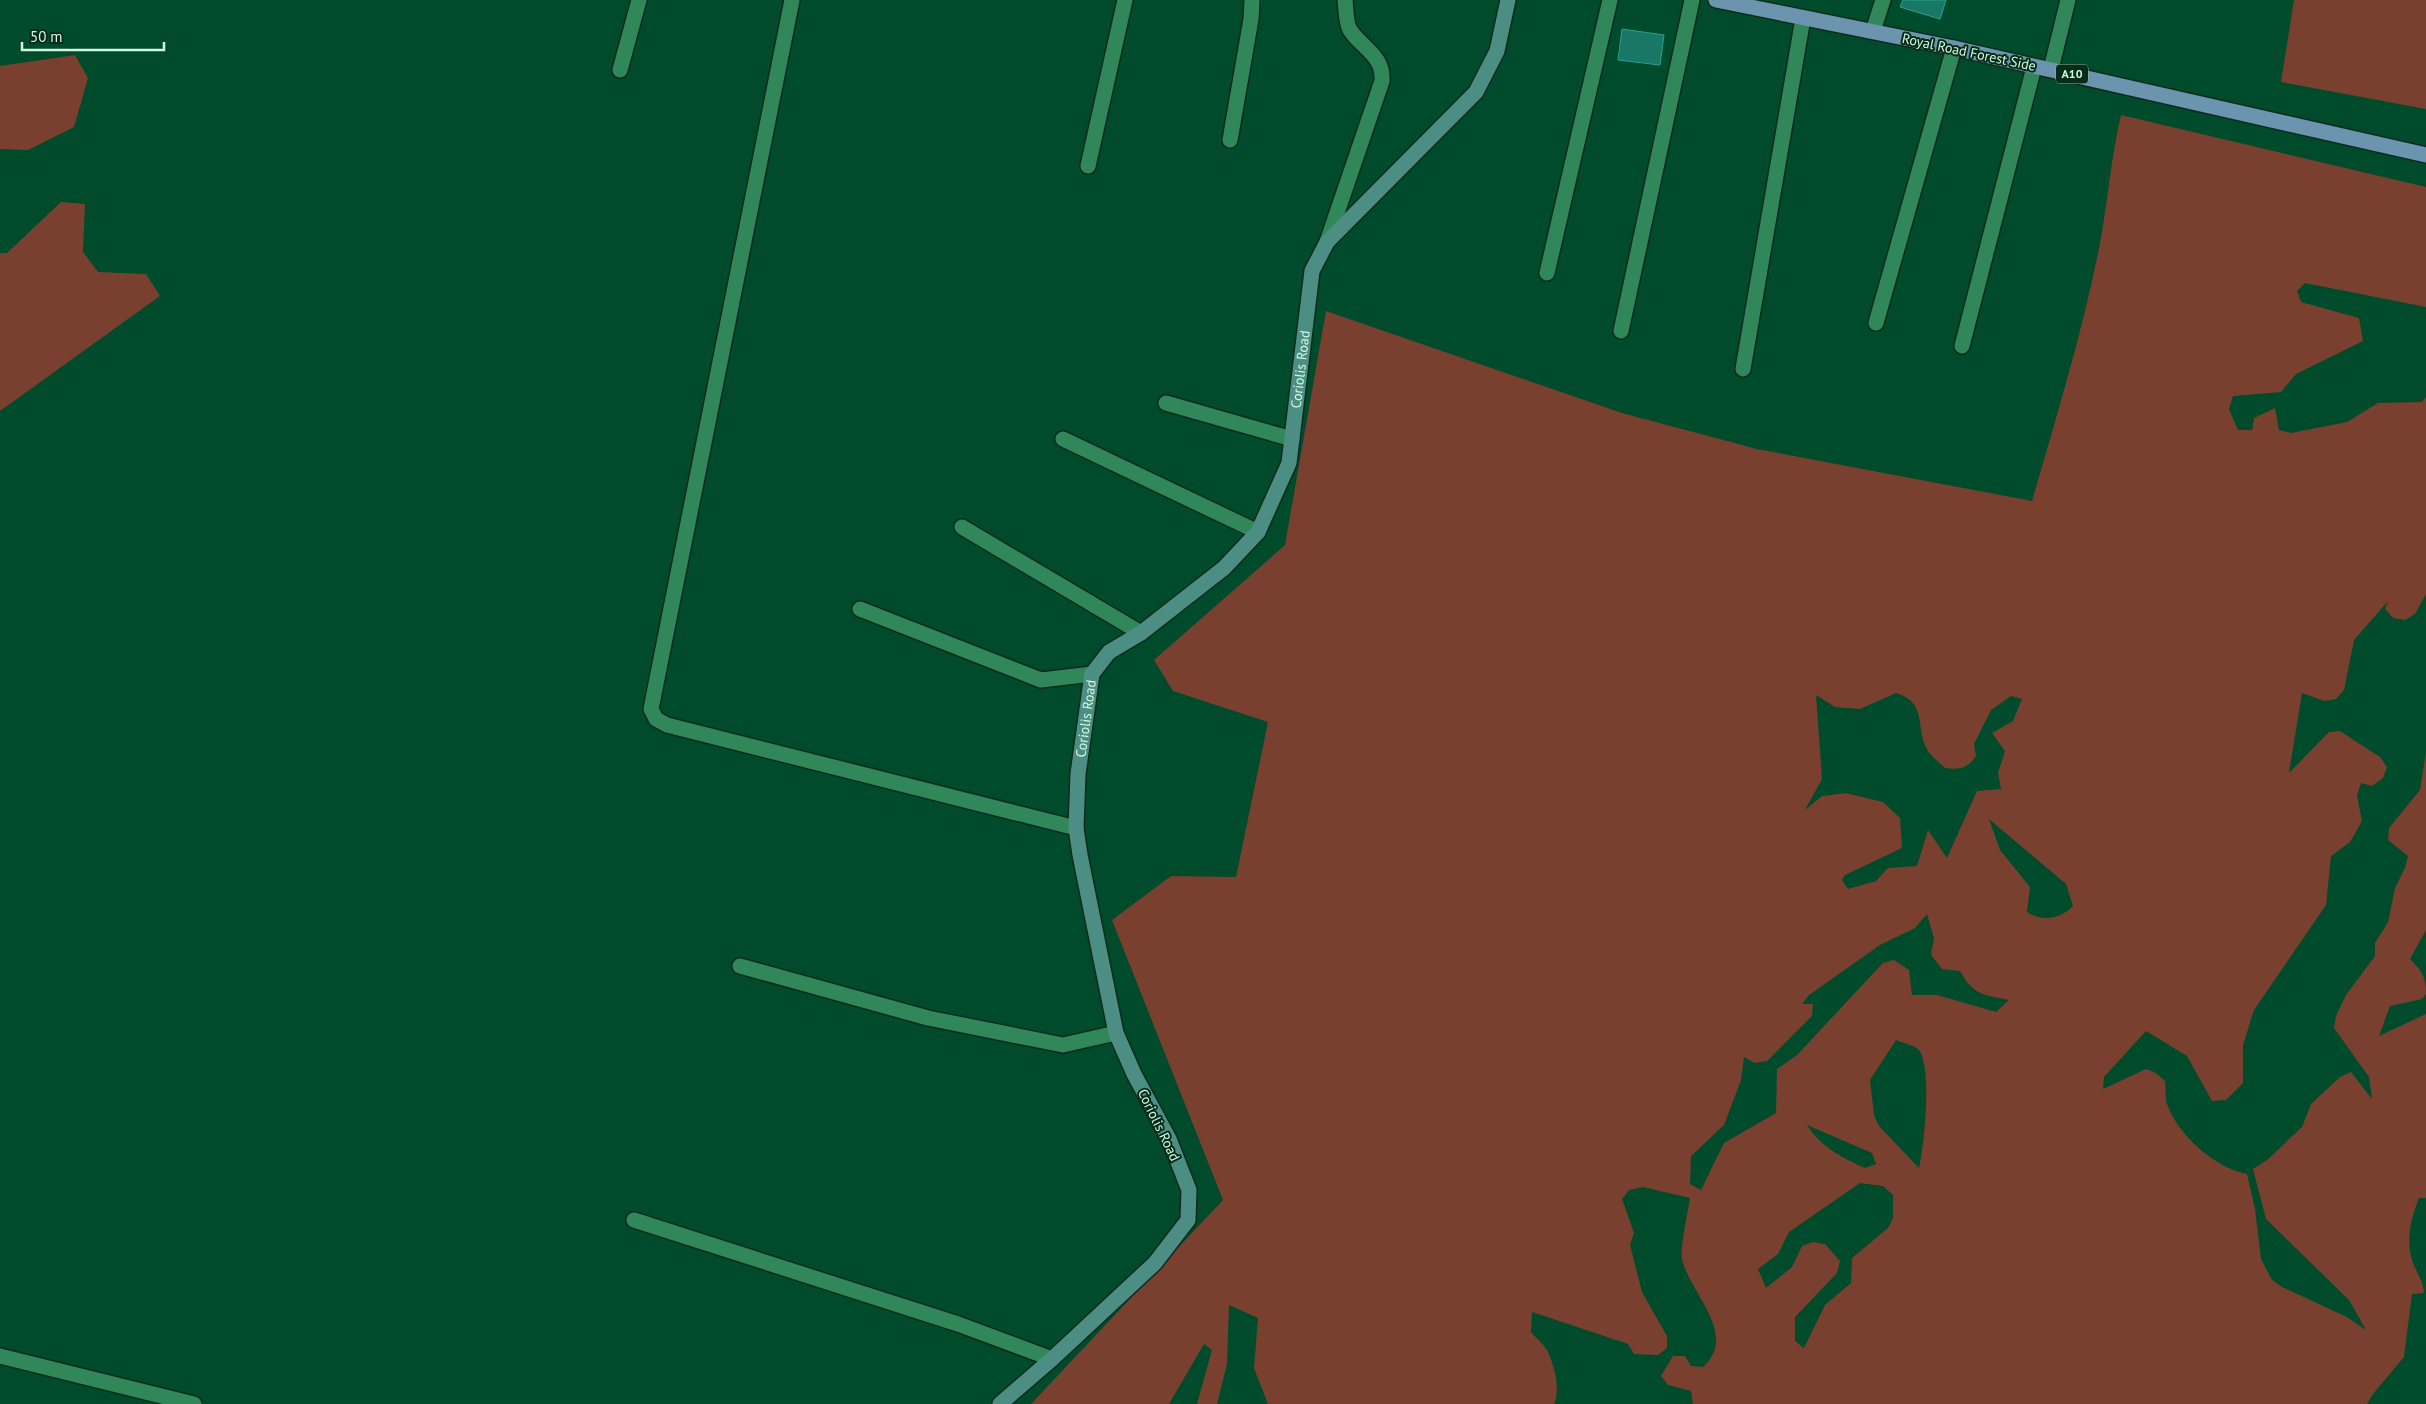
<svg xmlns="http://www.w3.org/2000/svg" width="2426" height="1404" font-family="'PT Sans',sans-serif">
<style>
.green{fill:#79402f;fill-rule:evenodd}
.building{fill:#197766;stroke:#27a28c}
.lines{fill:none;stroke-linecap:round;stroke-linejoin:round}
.street-casing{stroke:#102b1c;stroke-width:18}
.secondary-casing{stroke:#102b1c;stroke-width:18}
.primary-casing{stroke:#102b1c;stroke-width:18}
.street{stroke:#2f875a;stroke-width:15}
.secondary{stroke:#4d8e84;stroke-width:15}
.primary{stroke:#6b94ae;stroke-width:15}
.labels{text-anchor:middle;stroke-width:4;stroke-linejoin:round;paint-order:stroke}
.shield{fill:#072c1a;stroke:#94bca4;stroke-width:1}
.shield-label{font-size:12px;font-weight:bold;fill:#d0f9df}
.street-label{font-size:14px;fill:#d0f9df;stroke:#072c1a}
</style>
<rect width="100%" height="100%" fill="#004b2b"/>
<path class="green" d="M2294,0H2426V109L2281,82Z
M75,55L88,78L74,127L28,150L0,149V66Z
M2121,115L2426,187V307L2305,283L2297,291L2301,302L2359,318L2363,341L2296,374L2281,392L2233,396L2229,409L2238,430H2252L2254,418L2275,408L2279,430L2291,433L2347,422L2378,403L2422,402L2426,397V594L2415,614L2405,620L2393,618L2385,609L2388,601L2354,640L2344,690L2336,699L2324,701L2302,693L2289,773L2329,732L2340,731L2380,757L2387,767L2383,778L2372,786L2361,783L2357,796L2362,821L2350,842L2331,856L2326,905L2254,1010L2243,1045V1083L2226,1100L2212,1101L2187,1056L2146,1031L2104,1077L2103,1089L2146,1069L2156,1073L2165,1081C2166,1088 2165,1098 2167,1104C2178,1135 2215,1168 2247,1174L2255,1209L2261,1259L2272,1280L2282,1287L2347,1317L2366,1330L2349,1300L2266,1219L2253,1169L2267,1160L2302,1127L2311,1104L2340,1077L2351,1072L2372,1099L2369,1077L2334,1028L2336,1016L2346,995L2375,956V943L2388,922L2395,888L2405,868L2408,856L2388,840L2389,828L2420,790L2426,752V930L2410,959C2422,971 2426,977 2426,994L2422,999L2390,1006L2379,1036L2426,1014V1198H2419C2411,1218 2406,1239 2412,1260C2416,1272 2423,1280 2424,1293L2412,1294L2404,1357L2373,1394L2367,1404H1693L1691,1391L1668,1385L1661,1376L1673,1356H1685L1691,1366L1703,1367C1739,1334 1690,1294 1682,1259C1680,1248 1688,1211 1690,1198L1643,1187L1629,1190L1622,1199L1634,1233L1630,1245L1642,1292L1667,1336V1348L1658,1355L1634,1354L1628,1344L1532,1312L1531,1332C1536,1338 1543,1344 1547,1350C1554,1364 1561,1390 1554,1404H1268L1254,1368L1258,1318L1229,1305L1227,1364L1217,1404H1197L1212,1350L1204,1344L1169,1404H1031L1223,1200L1112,920L1171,876L1236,877L1268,722L1173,691L1154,660L1285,545L1326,311L1622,413L1757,449L2032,501C2057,415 2083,330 2100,243C2108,200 2111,157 2121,115ZM1896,693C1929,703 1914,728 1928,751C1932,757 1940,763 1945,768C1960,770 1968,768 1976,756L1974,744L1991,710L2011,696L2022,699L2013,721L1992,733L2005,751L1998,773L2001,789L1977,791L1947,858L1928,830L1917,866L1888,868L1876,881L1848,889L1842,880L1845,875L1902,848L1900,818L1883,802L1846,793L1822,796L1805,810L1822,779L1816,695L1835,707L1860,709ZM1989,819L2066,884L2073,906C2060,919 2043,922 2027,912L2030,887L2000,850ZM1927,914L1934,938L1931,955L1942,969L1960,971C1973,995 1984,995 2009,1000L1996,1012L1937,995H1912L1909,970L1894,960L1883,963L1797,1055L1777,1069L1776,1113L1724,1143L1701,1190L1690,1184L1691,1156L1724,1125L1741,1080L1744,1057L1755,1063L1767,1061L1812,1016L1813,1004H1802L1809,995L1880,945L1915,928ZM1896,1040C1902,1043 1913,1045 1918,1049C1933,1064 1924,1147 1919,1168L1879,1126L1874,1115L1870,1080ZM1807,1125L1872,1153L1876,1164L1865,1168C1842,1158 1820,1146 1807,1125ZM1860,1183L1883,1186L1893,1195V1218L1888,1228L1852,1258L1851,1283L1825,1305L1804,1348L1795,1341V1317L1837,1273L1840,1261L1825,1244L1813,1242L1802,1246L1792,1267L1766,1288L1758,1269L1778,1254L1789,1232Z
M61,202L85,204L83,252L98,272L146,274L160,296L0,411V253H7Z"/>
<path class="building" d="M1903,0H1946L1940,19L1900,7Z
M1622,29L1664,35L1660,65L1618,60Z"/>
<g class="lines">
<g class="street-casing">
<path id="street" d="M792,0L651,709L656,719L667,725L1076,828
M1873,31L1883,0
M2051,69L2068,0
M620,70L639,0
M1230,140L1251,19L1252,0
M1088,166L1125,0
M1327,242L1382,81C1384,56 1362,48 1350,30C1346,24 1346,8 1345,0
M1547,273L1610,0
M1876,323L1954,48
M1621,331L1692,0
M1962,346L2034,67
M1743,369L1803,18
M1166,403L1292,439
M1063,439L1258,532
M962,527L1141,633
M860,609L1041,680L1092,674
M740,966L928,1018L1063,1045L1116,1033
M634,1220L958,1324L1052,1359
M0,1356L194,1404"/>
</g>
<g class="secondary-casing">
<g id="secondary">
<path id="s1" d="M1000,1404L1052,1359L1155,1263L1188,1220L1189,1190L1169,1139L1134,1074L1116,1033L1080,855L1076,828L1078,774L1092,674L1109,652L1141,633L1224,568L1258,532L1289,463L1312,271L1327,242L1476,92L1497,51L1508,0"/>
</g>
</g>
<g class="primary-casing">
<path id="primary" d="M1716,0L1954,48L2426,155"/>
</g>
<use href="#street" class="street"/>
<use href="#secondary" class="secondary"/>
<use href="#primary" class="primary"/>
</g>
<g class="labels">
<rect class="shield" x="2056" y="64.5" width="32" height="19" rx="4"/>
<g class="shield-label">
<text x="2072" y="78">A10</text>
</g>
<g class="street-label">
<text transform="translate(1969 52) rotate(12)" y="5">Royal Road Forest Side</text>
<text dy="5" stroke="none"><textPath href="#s1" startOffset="1221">Coriolis Road</textPath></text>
<text dy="5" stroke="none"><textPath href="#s1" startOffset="786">Coriolis Road</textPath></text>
<text transform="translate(1159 1125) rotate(64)" y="5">Coriolis Road</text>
</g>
</g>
<path d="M22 42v8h142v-8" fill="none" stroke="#d0f9df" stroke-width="2.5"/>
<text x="30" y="42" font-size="15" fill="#d0f9df" stroke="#072c1a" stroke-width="4" paint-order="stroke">50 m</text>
</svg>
